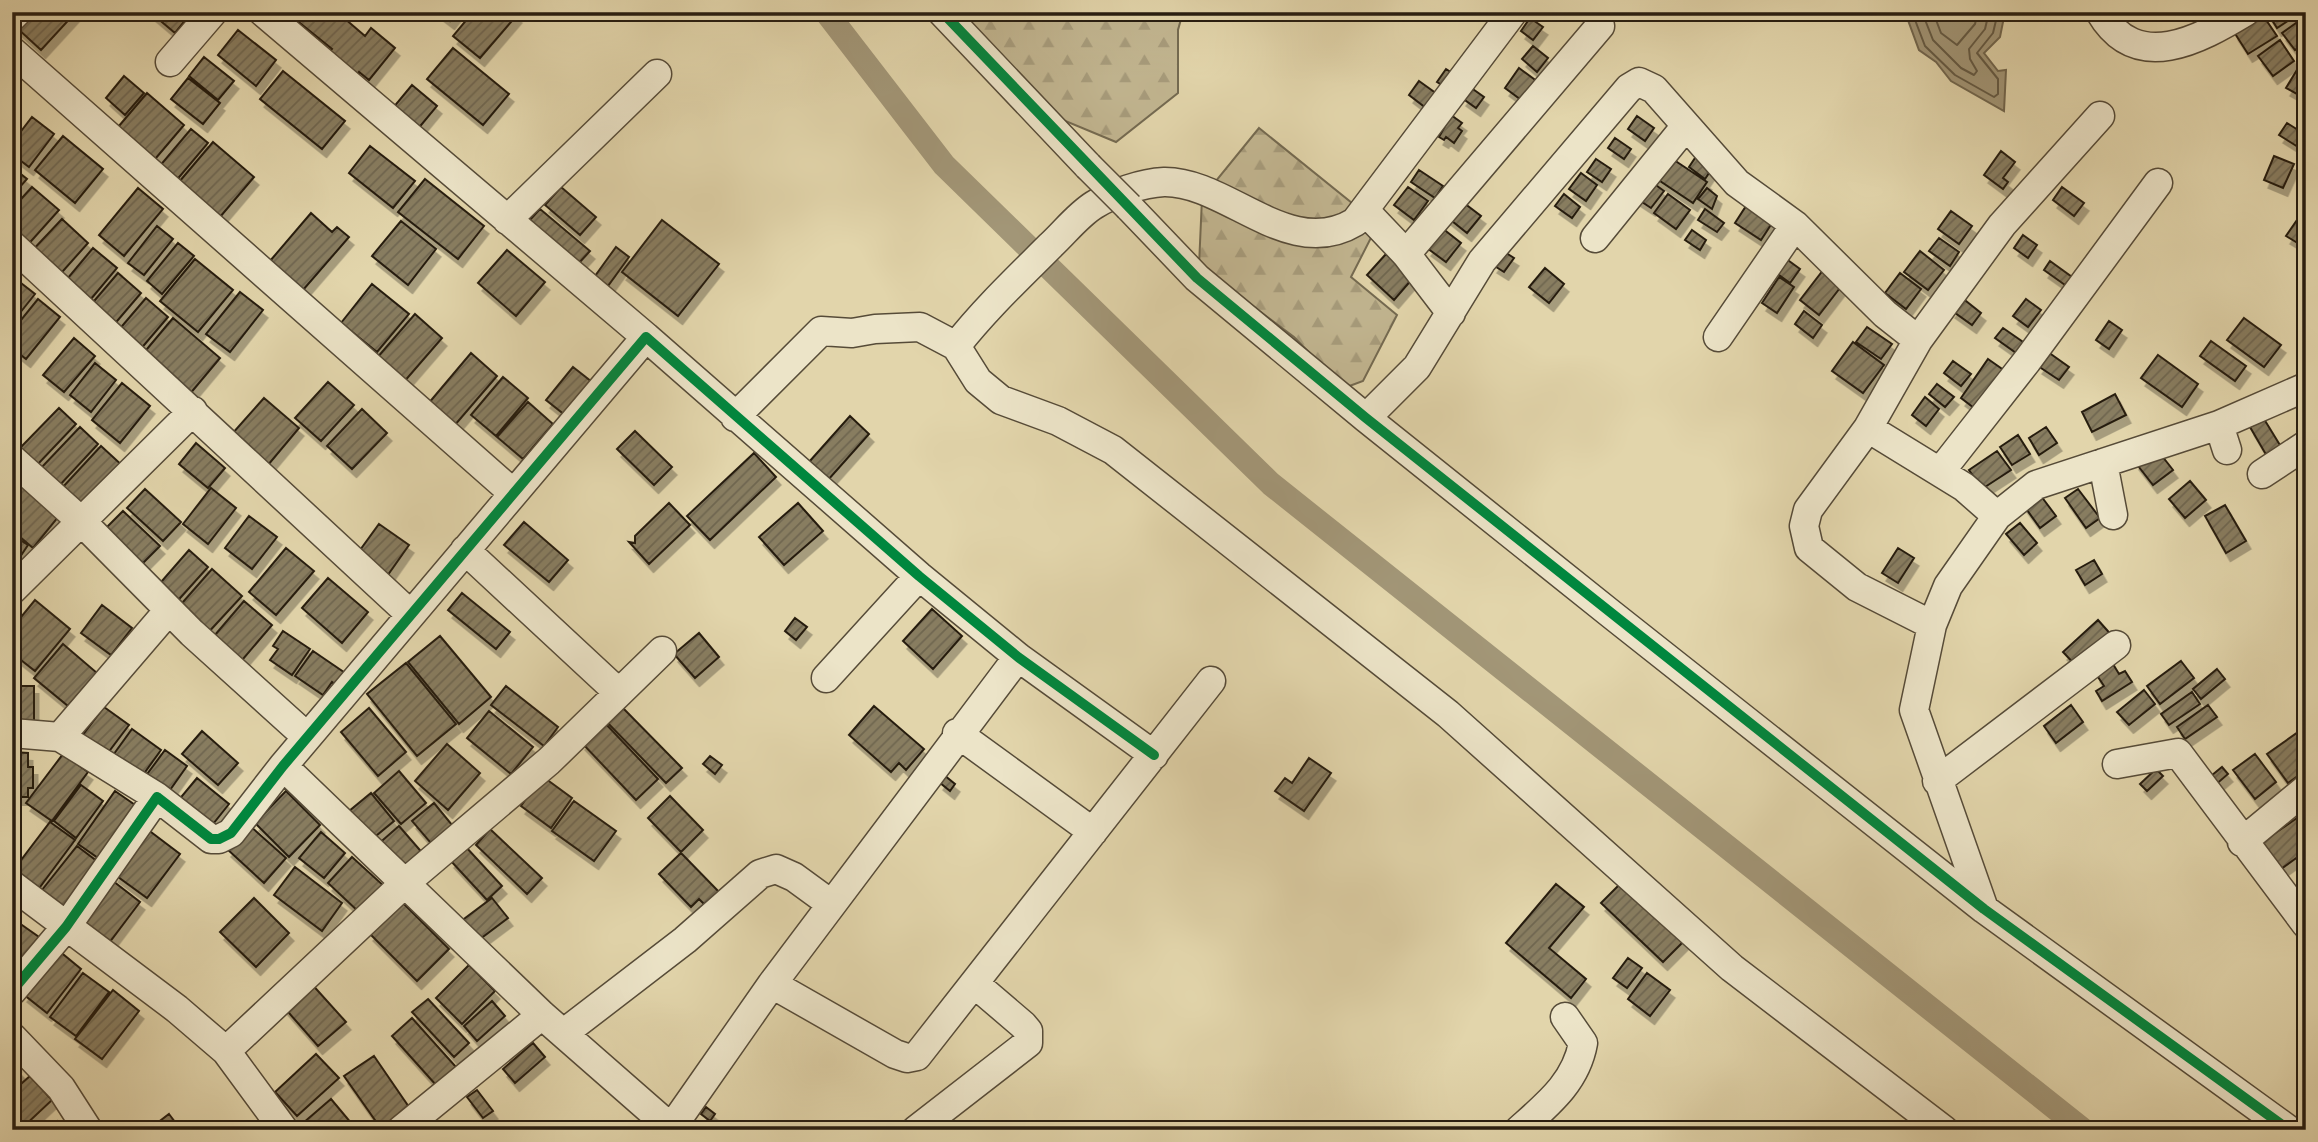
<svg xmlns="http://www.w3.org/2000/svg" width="2318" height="1142" font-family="'IM FELL Double Pica',serif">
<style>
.forest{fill:url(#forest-firs);stroke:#746a51;stroke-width:2}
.water{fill:#a29677;stroke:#71664e;stroke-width:2}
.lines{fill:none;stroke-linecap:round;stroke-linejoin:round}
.shore{stroke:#645a44;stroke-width:2}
.canal{stroke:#a29677;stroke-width:24}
.building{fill:url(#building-hatch);stroke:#271d11;stroke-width:2;filter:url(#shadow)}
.minor-casing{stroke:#564b38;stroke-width:31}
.minor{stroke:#ece4c8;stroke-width:28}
.minor-bridge-casing{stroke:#564b38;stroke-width:31;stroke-linecap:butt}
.minor-bridge{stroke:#ece4c8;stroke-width:28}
.cycleway-casing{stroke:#ece4c8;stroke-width:15}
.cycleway{stroke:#00873e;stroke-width:10}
</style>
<defs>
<pattern id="forest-firs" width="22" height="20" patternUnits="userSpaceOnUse" patternTransform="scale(1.75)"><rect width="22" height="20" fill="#c2b691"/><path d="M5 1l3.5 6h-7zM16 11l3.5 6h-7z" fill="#a79c7c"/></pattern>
<pattern id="building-hatch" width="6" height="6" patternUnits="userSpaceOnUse" patternTransform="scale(1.75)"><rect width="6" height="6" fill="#887d61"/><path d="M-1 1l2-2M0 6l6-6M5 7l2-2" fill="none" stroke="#6f664f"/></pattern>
<filter id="shadow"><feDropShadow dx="4.5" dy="8" stdDeviation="0" flood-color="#0004"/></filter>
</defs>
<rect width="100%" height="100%" fill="#e2d5ab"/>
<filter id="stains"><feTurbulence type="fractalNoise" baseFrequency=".00286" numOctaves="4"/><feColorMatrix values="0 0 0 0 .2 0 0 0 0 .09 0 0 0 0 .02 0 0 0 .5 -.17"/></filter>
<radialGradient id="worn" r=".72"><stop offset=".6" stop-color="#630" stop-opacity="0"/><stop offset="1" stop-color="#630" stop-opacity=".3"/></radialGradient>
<path class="forest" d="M955,12H1183L1178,30V93L1116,142L1046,113Z
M1259,128L1378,224L1351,277L1397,315L1363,381L1344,388L1294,337L1199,266L1202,198Z"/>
<path class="water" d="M1905,12H2005L2000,37L1984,53L1998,71L2006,70L2004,111L1951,81L1936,62L1919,50Z"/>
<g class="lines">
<path class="shore" d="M1912,12L1925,46L1955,75L1994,97L1998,94V79L1977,53L1993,33L1998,12
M1922,12L1933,40L1961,68L1974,75L1977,71L1970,59L1969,49L1985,29L1989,12
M1933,12L1941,33L1957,45L1975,24L1978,12"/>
<path class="canal" d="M826,12L944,165L1271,484L2083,1130"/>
</g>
<path class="building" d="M31,12H76L41,50L17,28Z
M150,12H192L175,33Z
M293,12H337L365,36L371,28L395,48L369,80L359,72L355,77L328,54L332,49L290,15Z
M438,12H457L450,21Z
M473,12H514L517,15L480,58L453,36Z
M2267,12H2300V13L2277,28Z
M2262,14L2277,36L2248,54L2234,32Z
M2306,16V42L2295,50L2282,33Z
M1530,18L1543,27L1533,40L1521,31Z
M238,30L276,60L256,86L218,55Z
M2280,40L2294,61L2273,76L2258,56Z
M1533,46L1548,58L1537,72L1522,59Z
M453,48L509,94L483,125L427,79Z
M2306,55V99L2286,88Z
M204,57L234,81L218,100L189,76Z
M1519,68L1538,82L1524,102L1505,88Z
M1446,69L1457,76L1448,89L1437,82Z
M283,71L345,121L322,149L260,99Z
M124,76L144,93L125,115L106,98Z
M188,78L220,103L203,124L171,99Z
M1419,81L1437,94L1426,108L1409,95Z
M412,85L437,106L417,130L392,109Z
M1470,87L1484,97L1476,108L1462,98Z
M147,93L184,125L150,165L113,133Z
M1451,115L1462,123L1458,128L1462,131L1454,143L1446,137L1444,140L1439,137Z
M1637,116L1654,128L1645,141L1628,129Z
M32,117L54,134L29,167L12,154V143Z
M2287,123L2306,135V152L2279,135Z
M191,129L208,143L175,182L158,168Z
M63,136L103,169L75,203L35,170Z
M1615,138L1631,149L1624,159L1608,148Z
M213,142L254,177L220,217L179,182Z
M370,146L415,181L393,208L349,173Z
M2001,151L2015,162L2003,178L2008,182L2003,189L1984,175Z
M1699,152L1715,164L1705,179L1689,167Z
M1665,154L1707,182L1693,203L1651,175Z
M2274,156L2294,164L2283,188L2264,180Z
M1596,159L1611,169L1602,182L1587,172Z
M12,167L27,179L12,196Z
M1419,170L1443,186L1435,198L1411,182Z
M1581,173L1597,185L1586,201L1569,189Z
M425,179L484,226L458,259L398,212Z
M1649,180L1664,191L1651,208L1636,198Z
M32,187L59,210L24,249L12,238V209Z
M561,187L596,217L580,235L545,205Z
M1408,187L1428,201L1414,220L1394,205Z
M2062,187L2084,203L2074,216L2053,200Z
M138,188L163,209L124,256L99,235Z
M1707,188L1717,196L1712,209L1698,199Z
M1564,194L1580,207L1572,218L1555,206Z
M1668,194L1690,210L1676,229L1654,213Z
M1460,200L1481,216L1467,233L1447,217Z
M1748,203L1774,220L1761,240L1735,223Z
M540,209L590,251L578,264L528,222Z
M1705,209L1724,223L1717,232L1698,220Z
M1951,211L1972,226L1959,244L1938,229Z
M311,213L332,232L337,227L349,237L303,290L270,261Z
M2299,217L2306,221V248L2286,236Z
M62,219L88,243L55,280L28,255Z
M662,220L719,264L678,316L622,272Z
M401,221L436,249L408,285L372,256Z
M157,226L173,239L144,275L128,263Z
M1442,228L1461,243L1446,262L1427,248Z
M1692,230L1706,240L1700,250L1685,240Z
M2023,235L2037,245L2028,258L2014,248Z
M1939,238L1959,252L1950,266L1929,251Z
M178,243L194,256L162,294L147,281Z
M616,247L629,257L608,286L595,276Z
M93,248L117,268L86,305L62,285Z
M507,250L545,282L516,316L478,283Z
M1503,251L1514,258L1504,272L1493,265Z
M1920,251L1944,270L1928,290L1904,272Z
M1386,254L1413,278L1394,300L1367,275Z
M1785,258L1800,269L1790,283L1775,272Z
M195,259L233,290L198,332L160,301Z
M2050,261L2072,277L2065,285L2044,270Z
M1545,268L1564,284L1549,303L1529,287Z
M1824,269L1843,284L1819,315L1800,300Z
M118,273L141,293L112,327L89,307Z
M1900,273L1921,289L1906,309L1885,293Z
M12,276L35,294L12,323Z
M1779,277L1794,287L1777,313L1762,303Z
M372,284L409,314L377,352L341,323Z
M240,292L263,310L230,352L206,334Z
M1961,297L1981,313L1972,325L1951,310Z
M146,298L168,317L139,351L117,332Z
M38,299L60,317L26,359L12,348V331Z
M2026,299L2041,310L2028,327L2013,316Z
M1804,311L1822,325L1813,338L1795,324Z
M415,314L442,338L403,383L376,359Z
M173,318L220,358L189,395L142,355Z
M2244,318L2281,345L2264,367L2227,340Z
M2109,321L2122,330L2109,349L2096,340Z
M1867,327L1892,344L1881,359L1856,342Z
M2003,328L2026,344L2019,355L1995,338Z
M74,338L95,356L64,392L43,375Z
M2211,341L2246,366L2235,381L2200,356Z
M1853,342L1884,365L1863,393L1832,371Z
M2048,352L2069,367L2059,380L2038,366Z
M471,353L497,376L454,426L428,404Z
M2158,355L2198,384L2182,407L2141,378Z
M1988,359L2005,371L1978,411L1961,398Z
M1953,361L1971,374L1961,386L1944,373Z
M95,363L116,380L91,412L70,395Z
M573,367L597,386L570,419L546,400Z
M503,377L528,398L496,436L471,415Z
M328,382L354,405L321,441L295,418Z
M122,383L150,406L120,443L92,420Z
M1937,384L1954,397L1945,407L1929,394Z
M2115,394L2126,415L2092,432L2082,412Z
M1925,397L1939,409L1926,426L1912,415Z
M264,398L299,428L268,465L232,434Z
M528,402L553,424L523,459L497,437Z
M59,408L76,424L37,465L20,448Z
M362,409L387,433L352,469L327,446Z
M850,416L869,434L828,480L809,462Z
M2264,419L2283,450L2268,458L2250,427Z
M80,427L98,444L59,486L41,468Z
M2046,427L2057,443L2039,455L2029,438Z
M635,431L672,467L654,485L617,449Z
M2018,435L2030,454L2012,465L2000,447Z
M196,443L225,468L208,488L179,464Z
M101,446L125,468L85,510L62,488Z
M2155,447L2173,470L2153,485L2135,462Z
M1997,451L2011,470L1982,489L1969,470Z
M754,453L776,477L710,540L687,516Z
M2190,481L2206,500L2185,518L2169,499Z
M23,486L59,516L33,548L12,530V499Z
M211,488L236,508L208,544L183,524Z
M145,489L181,522L163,541L127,508Z
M2078,489L2100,518L2086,528L2065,498Z
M2038,492L2056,516L2040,528L2022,503Z
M669,503L690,525L649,564L629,542L635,543V536Z
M798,503L823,531L784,565L759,537Z
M2225,505L2246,541L2226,553L2205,516Z
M123,511L160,546L139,567L103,531Z
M249,516L277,537L252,569L225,548Z
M524,522L568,560L549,582L504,545Z
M2020,523L2037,543L2024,555L2006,534Z
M379,524L409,545L385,579L355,557Z
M12,535L28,545L12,569Z
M286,548L314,571L276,615L249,592Z
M1898,548L1914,558L1898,583L1882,573Z
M189,550L208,567L173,606L155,589Z
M2094,560L2102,574L2085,585L2076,570Z
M212,569L242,596L205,636L176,610Z
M328,578L368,612L342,643L302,608Z
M462,593L510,632L496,649L448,610Z
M35,600L70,629L35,671L12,653V628Z
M244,601L272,625L237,666L209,642Z
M102,605L132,628L111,655L81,633Z
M932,609L962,636L933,669L903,641Z
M795,618L807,627L796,640L785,631Z
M2098,620L2114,638L2079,669L2063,652Z
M283,631L310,649L292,675L270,660L278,649L273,646Z
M699,633L719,657L695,678L674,654Z
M440,636L491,697L459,724L408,662Z
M63,644L97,673L68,706L34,678Z
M313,651L351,677L342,689L332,682L323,695L295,676Z
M2181,661L2194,678L2160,704L2147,686Z
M406,663L456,724L417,756L367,694Z
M2113,664L2119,674L2125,671L2132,682L2102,701L2096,691L2104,686L2096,674Z
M2217,669L2225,679L2201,699L2193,689Z
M12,686H34V730H12Z
M506,686L558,727L544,746L491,705Z
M2144,690L2155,704L2129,725L2117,712Z
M2192,692L2200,704L2169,725L2161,714Z
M618,703L682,768L666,783L603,718Z
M2071,705L2083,722L2056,743L2044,726Z
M2208,705L2217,717L2185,739L2177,727Z
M874,706L924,749L906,770L899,763L891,772L849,735Z
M104,707L129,725L104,758L79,740Z
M369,708L406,752L378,776L341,732Z
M489,711L533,747L511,774L467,738Z
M603,721L658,779L636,800L581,742Z
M132,729L161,750L140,779L111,758Z
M2301,730L2306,737V770L2288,783L2267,754Z
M202,731L238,763L218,785L182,754Z
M447,744L480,773L448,810L415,781Z
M165,750L187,766L165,797L142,781Z
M12,752L28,753V767H33V788H28V797H12Z
M63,754L88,772L52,821L26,803Z
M2255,754L2276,782L2255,799L2233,770Z
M710,756L722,765L715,774L703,764Z
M1309,758L1331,773L1304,811L1275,791L1285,778L1292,783Z
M2222,767L2228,774L2213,787L2206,780Z
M2156,769L2163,776L2147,791L2140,784Z
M399,771L426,803L401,824L374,793Z
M944,775L955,784L950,791L939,782Z
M542,776L572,798L551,828L521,806Z
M197,778L229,804L205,834L172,808Z
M81,785L103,801L76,838L54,821Z
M115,791L138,807L101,860L78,844Z
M286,791L320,825L289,857L255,823Z
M371,793L394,821L371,840L348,812Z
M670,796L703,830L681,852L648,818Z
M574,801L616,831L594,861L552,831Z
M434,803L457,831L435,848L412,821Z
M2300,816L2306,825V851L2281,869L2262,842Z
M50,822L75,840L37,891L12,872Z
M249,825L286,858L264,883L227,849Z
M399,826L425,856L402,876L376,846Z
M147,829L180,854L147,898L114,874Z
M490,829L542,878L527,894L476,845Z
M321,832L345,853L324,878L299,858Z
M77,846L102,865L63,915L38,895Z
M465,846L502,886L487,900L450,860Z
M681,853L722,895L708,908L699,899L691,907L659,874Z
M352,857L385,887L361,914L328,883Z
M295,867L342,903L322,931L274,895Z
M1627,877L1688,937L1663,962L1601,903Z
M113,881L140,902L106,947L78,926Z
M1556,884L1584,907L1549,948L1586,979L1571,998L1506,943Z
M254,898L289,933L256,967L220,932Z
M492,898L508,918L476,942L460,922Z
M401,901L449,949L417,981L369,933Z
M12,918L39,937L12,972Z
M58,950L81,969L47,1013L23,994Z
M1628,958L1642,968L1627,988L1613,978Z
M469,965L495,991L462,1024L436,998Z
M83,973L109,992L76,1036L50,1017Z
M1647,973L1670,990L1650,1016L1628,999Z
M309,981L346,1022L318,1046L282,1005Z
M113,990L139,1011L102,1059L75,1039Z
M428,999L469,1043L454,1057L412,1012Z
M492,1001L505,1016L477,1041L464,1026Z
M412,1018L456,1067L436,1085L392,1036Z
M533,1043L545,1057L515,1083L503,1069Z
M316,1054L339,1078L297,1116L275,1092Z
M374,1056L411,1110L382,1130L344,1076Z
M12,1063L21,1072L12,1082Z
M30,1076L52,1100L20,1130H12V1092Z
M477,1090L493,1111L483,1118L467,1097Z
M331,1099L357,1130H309L303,1123Z
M706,1107L715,1114L710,1121L701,1114Z
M169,1114L181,1130H148Z
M57,1121L63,1130H43Z"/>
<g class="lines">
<g class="minor-casing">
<path id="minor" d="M263,12L646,337
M942,12L1088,166
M2100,12C2137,75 2200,39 2245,12
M12,17L17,12
M12,51L513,493
M170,62L213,12
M1129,207L1197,278L1366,418L1611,614L1984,909L2289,1130
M1366,212L1406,254L1451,313
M507,220L657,74
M1595,238L1685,127
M12,245L410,614
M1406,254L1600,26
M1718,337L1795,225L1885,314L1918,340
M956,346C985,309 1018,278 1051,245C1065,232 1078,215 1094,205C1113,193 1142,183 1164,182C1227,181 1289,262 1355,222L1513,12
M735,417L821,331L852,333L875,329L920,327L956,346L978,381L1001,400L1058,421L1113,450L1448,714L1732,968L1944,1130
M1366,418L1417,367L1482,261L1629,88L1639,82L1654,89L1737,183L1795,225
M2219,425L2227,450
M1868,428L1964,487L1997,516
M12,459L81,521L192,633L307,737
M2103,463L2113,515
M1940,472L2027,361L2158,183
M2262,474L2306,445
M465,550L619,693
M12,590L193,411
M1932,625L1857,587L1809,548L1804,526L1808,510L1868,428L1918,340L2002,225L2100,116
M826,678L919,576
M12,733L60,737L157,797
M957,733L1093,832
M60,737L169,610
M2117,764L2178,753L2306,924
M283,766L542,1015L671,1128
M1937,781L2116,645
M2242,842L2306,789
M12,885L177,1009L226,1051L284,1130
M1984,909L1914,710L1932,625L1948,586L1997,516L2036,485L2219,425L2306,387
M772,984L895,1054L907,1058L917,1056L1211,681
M12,991L66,927L157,797L211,839H219L231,833L283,766L646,337L919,576L1018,657L1154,755
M564,1033L685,940L760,874L776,869L794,877L831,904
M12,1037L61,1088L88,1130
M226,1051L405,883L549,761L662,651
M401,1130L542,1015
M670,1130L772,984L1018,657
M916,1130L1028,1043V1031L1023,1025L975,984
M1519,1130C1548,1104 1576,1082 1583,1043L1565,1017"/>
</g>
<use href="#minor" class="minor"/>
<g class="minor-bridge-casing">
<path id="minor-bridge" d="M1088,166L1129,207"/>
</g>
<use href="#minor-bridge" class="minor-bridge"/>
<g class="cycleway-casing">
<path id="cycleway" d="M942,12L1197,278L1366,418L1984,909L2289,1130
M12,991L66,927L157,797L211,839H219L231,833L283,766L646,337L919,576L1018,657L1154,755"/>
</g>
<use href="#cycleway" class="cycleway"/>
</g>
<rect width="2318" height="1142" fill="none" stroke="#e2d5ab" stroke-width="42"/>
<rect x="14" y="14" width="2290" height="1114" fill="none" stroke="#271d11" stroke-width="3.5"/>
<rect x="21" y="21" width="2276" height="1100" fill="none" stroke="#271d11" stroke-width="2"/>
<rect width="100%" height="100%" filter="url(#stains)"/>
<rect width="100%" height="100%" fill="url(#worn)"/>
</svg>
